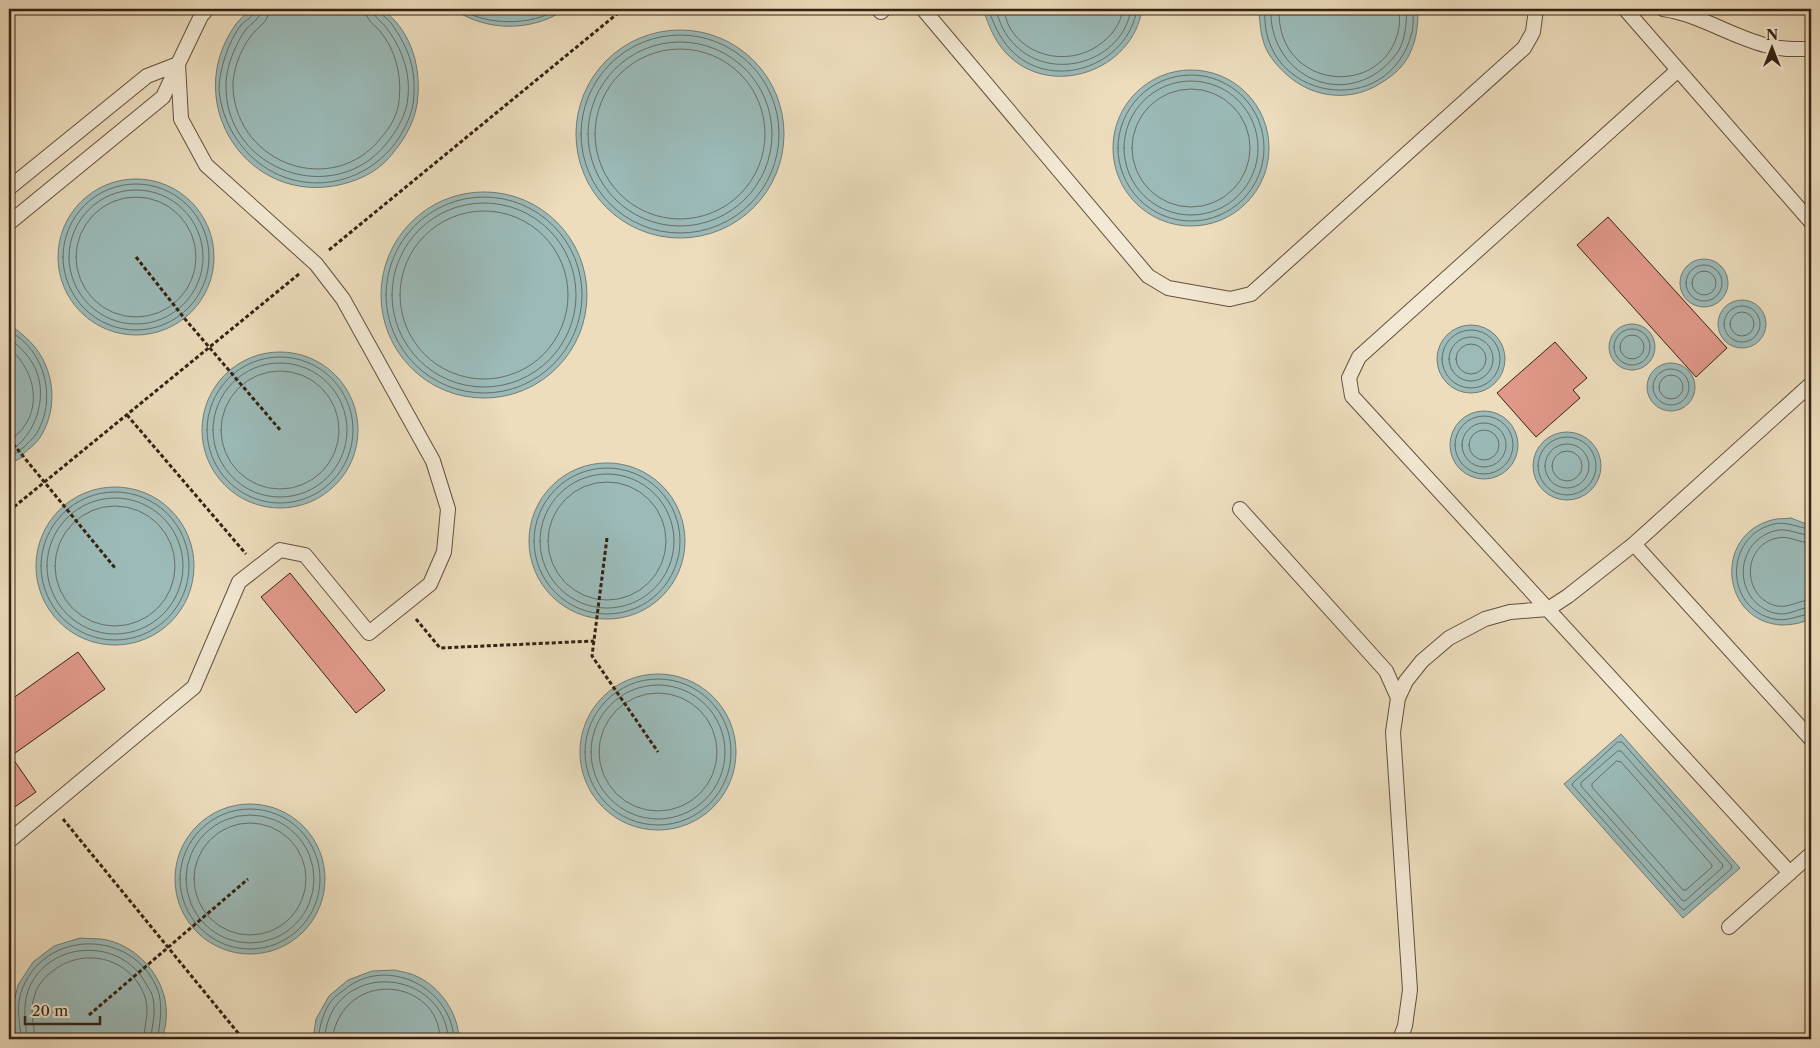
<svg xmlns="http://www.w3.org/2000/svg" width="1820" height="1048" font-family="'Libre Caslon Text',serif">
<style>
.water{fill:#9bbab8;stroke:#727d76}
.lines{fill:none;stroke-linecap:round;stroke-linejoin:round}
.shore{stroke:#686e65;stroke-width:1}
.building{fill:#e2998b;stroke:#342212}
.service-casing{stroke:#62513d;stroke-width:16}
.path{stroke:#342212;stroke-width:3;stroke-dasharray:4 2.5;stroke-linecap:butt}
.service{stroke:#f3e9d4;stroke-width:14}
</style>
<rect width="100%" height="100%" fill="#edddbd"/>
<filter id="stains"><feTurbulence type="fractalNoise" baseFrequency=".004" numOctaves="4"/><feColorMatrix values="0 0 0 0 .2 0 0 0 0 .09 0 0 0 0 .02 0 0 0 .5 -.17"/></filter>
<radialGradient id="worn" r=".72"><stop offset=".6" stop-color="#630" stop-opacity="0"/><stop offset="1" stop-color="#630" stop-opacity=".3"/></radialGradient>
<path class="water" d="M252,9H382C410,30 420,62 418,95C417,117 407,136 393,153C381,169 363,179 343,184C249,208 179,103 236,24C240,18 247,14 252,9Z
M453,9H566C532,32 487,32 453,9Z
M983,9H1142C1133,71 1050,100 1006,53C994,40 989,26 983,9Z
M1260,9H1418C1418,25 1417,38 1410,53C1405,65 1394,75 1384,81C1353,103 1313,99 1286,74C1276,65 1266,53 1263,40C1260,31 1260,21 1259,13Z
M576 134a104 104 0 1 1 208 0a104 104 0 1 1-208 0Z
M1113 148a78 78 0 1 1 156 0a78 78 0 1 1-156 0Z
M58 257a78 78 0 1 1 156 0a78 78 0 1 1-156 0Z
M381 295a103 103 0 1 1 206 0a103 103 0 1 1-206 0Z
M1680 283a24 24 0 1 1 48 0a24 24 0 1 1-48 0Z
M1718 324a24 24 0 1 1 48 0a24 24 0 1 1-48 0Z
M1609 347a23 23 0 1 1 46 0a23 23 0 1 1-46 0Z
M1437 359a34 34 0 1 1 68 0a34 34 0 1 1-68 0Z
M9,326C15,328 20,332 25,337C54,361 61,407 39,439C35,445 27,450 22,455L21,458L9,464Z
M202 430a78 78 0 1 1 156 0a78 78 0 1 1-156 0Z
M1647 387a24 24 0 1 1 48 0a24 24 0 1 1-48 0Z
M1450 445a34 34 0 1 1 68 0a34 34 0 1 1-68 0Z
M1533 466a34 34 0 1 1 68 0a34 34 0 1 1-68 0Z
M529 541a78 78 0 1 1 156 0a78 78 0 1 1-156 0Z
M36 566a79 79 0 1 1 158 0a79 79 0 1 1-158 0Z
M1791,518L1811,526V618C1803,623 1792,625 1782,625C1721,622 1713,535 1772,520C1778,518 1785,519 1791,518Z
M580 752a78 78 0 1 1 156 0a78 78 0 1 1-156 0Z
M1621,734L1740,868L1683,918L1564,784Z
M175 879a75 75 0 1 1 150 0a75 75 0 1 1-150 0Z
M80,938C89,939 99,938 107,940C142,948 170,984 166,1020C166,1027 163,1033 162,1039H16L12,1010L18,985L33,962L54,946Z
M395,970C402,972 411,973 418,977C441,988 458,1013 459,1039H313L316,1019L329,996L348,980L372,971Z"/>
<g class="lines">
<path class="shore" d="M255,9C254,17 246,20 241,25C229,40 219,70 219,89C220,105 226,122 234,135C271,195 350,199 394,145C402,134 411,118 413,104C417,71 410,50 391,23C387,17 380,16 380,9
M261,9C261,20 250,23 244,32C234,48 225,69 226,89C228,171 334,208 386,144C395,133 404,119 407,104C412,76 403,49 385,26C380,20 374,18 373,9
M269,9C269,23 258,26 251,36C240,50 232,72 233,89C238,165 333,198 381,138C390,128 398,114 399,101C402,76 396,50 379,30C372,23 366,20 366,9
M461,9C486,26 533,26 557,9
M476,9C505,16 514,16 543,9
M988,9C994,24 999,37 1010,49C1050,93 1128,67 1137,9
M995,9C1000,22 1004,35 1015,45C1052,83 1123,62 1131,9
M1003,9C1005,14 1006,19 1008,24C1025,60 1075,67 1104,41C1114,33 1121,22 1123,9
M1265,9C1258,101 1390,123 1412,32C1414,25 1413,16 1413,9
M1271,9C1268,67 1329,106 1378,72C1386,66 1394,58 1399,50C1406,37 1406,23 1407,9
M1279,9C1276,91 1385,100 1399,28C1400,22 1399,15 1400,9
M581 134a99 99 0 1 1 198 0a99 99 0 1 1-198 0Z
M588 134a92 92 0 1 1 184 0a92 92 0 1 1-184 0Z
M595 134a85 85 0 1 1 170 0a85 85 0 1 1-170 0Z
M1118 148a73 73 0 1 1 146 0a73 73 0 1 1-146 0Z
M1124 148a67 67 0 1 1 134 0a67 67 0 1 1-134 0Z
M1132 148a59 59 0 1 1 118 0a59 59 0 1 1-118 0Z
M63 257a73 73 0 1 1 146 0a73 73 0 1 1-146 0Z
M69 257a67 67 0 1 1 134 0a67 67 0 1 1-134 0Z
M386 295a98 98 0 1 1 196 0a98 98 0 1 1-196 0Z
M76 257a60 60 0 1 1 120 0a60 60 0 1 1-120 0Z
M392 295a92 92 0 1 1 184 0a92 92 0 1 1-184 0Z
M400 295a84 84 0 1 1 168 0a84 84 0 1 1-168 0Z
M1686 283a18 18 0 1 1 36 0a18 18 0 1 1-36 0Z
M1692 283a12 12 0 1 1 24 0a12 12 0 1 1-24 0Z
M1724 324a18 18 0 1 1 36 0a18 18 0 1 1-36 0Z
M1730 324a12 12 0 1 1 24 0a12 12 0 1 1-24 0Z
M1614 347a18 18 0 1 1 36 0a18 18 0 1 1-36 0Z
M1442 359a29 29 0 1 1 58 0a29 29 0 1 1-58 0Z
M9,331C46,350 58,401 35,436C32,440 27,443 24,447C18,451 15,455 9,458
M1620 347a12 12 0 1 1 24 0a12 12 0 1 1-24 0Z
M1449 359a22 22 0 1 1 44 0a22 22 0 1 1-44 0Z
M9,338C20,347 30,356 36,370C48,399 35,436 9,452
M1456 359a15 15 0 1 1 30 0a15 15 0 1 1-30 0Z
M9,348C32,367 43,402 23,428C20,433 13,437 9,442
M207 430a73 73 0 1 1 146 0a73 73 0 1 1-146 0Z
M213 430a67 67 0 1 1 134 0a67 67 0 1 1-134 0Z
M1653 387a18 18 0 1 1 36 0a18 18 0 1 1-36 0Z
M221 430a59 59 0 1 1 118 0a59 59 0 1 1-118 0Z
M1659 387a12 12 0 1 1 24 0a12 12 0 1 1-24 0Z
M1455 445a29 29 0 1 1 58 0a29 29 0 1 1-58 0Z
M1462 445a22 22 0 1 1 44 0a22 22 0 1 1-44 0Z
M1469 445a15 15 0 1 1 30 0a15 15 0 1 1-30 0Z
M1538 466a29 29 0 1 1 58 0a29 29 0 1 1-58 0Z
M1545 466a22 22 0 1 1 44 0a22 22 0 1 1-44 0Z
M1552 466a15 15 0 1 1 30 0a15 15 0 1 1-30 0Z
M534 541a73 73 0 1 1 146 0a73 73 0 1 1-146 0Z
M540 541a67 67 0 1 1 134 0a67 67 0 1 1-134 0Z
M548 541a59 59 0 1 1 118 0a59 59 0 1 1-118 0Z
M41 566a74 74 0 1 1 148 0a74 74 0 1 1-148 0Z
M47 566a68 68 0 1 1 136 0a68 68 0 1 1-136 0Z
M55 566a60 60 0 1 1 120 0a60 60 0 1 1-120 0Z
M1811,529C1798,528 1787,521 1774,524C1724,536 1724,608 1774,619C1788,622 1798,615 1811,614
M1811,535C1798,535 1787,527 1774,531C1733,543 1733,601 1774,613C1788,617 1798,608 1811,607
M1811,543C1799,543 1789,535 1777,538C1741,546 1742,598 1777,606C1790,608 1799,600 1811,600
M585 752a73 73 0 1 1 146 0a73 73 0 1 1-146 0Z
M591 752a67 67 0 1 1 134 0a67 67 0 1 1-134 0Z
M599 752a59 59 0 1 1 118 0a59 59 0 1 1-118 0Z
M1618,742H1622L1732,866L1731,869L1684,910L1682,909L1572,785L1573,783Z
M1618,751H1621L1723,865L1722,868L1685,901L1682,900L1581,786V783Z
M1617,761L1621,762L1712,865V867L1686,890H1683L1592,787V784Z
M180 879a70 70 0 1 1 140 0a70 70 0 1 1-140 0Z
M186 879a64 64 0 1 1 128 0a64 64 0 1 1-128 0Z
M194 879a56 56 0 1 1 112 0a56 56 0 1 1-112 0Z
M21,1039C20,1020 15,1006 23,987C49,926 139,931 159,994C163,1010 159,1024 158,1039
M27,1039C26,1021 22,1009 28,991C47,939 122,937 146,984C149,989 152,993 153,998C156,1016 152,1023 151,1039
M35,1039C34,1022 29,1011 35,994C38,984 46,976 54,970C86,946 132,959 145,997C150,1012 144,1025 144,1039
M318,1039C320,1025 323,1012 332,1000C335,996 340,993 344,990C385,955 451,986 454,1039
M324,1039C326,1027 329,1013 338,1003C373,962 446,984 448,1039
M332,1039C344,967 439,978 440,1039"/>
</g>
<path class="building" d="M1608,217L1727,348L1696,377L1577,245Z
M1555,342L1587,378L1573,390L1580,398L1536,437L1497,393Z
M290,573L385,690L356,713L261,597Z
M78,652L105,689L11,756L36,792L9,811V701Z"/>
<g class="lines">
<g class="service-casing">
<path id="service" d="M878,9L881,12L884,9
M923,9L1148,276L1168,288L1230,299L1251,294L1524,48L1533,32L1536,9
M1625,9L1811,222
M1663,9C1699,14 1730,36 1765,45C1780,50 1796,49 1811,49
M1678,70L1359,357L1349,378L1352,396L1790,873
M9,188L147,76L178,64
M9,223L163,97L177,67
M1240,509L1386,671L1398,698L1393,732L1410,990L1405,1026L1400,1039
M1634,544L1811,739
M1398,698L1406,681L1422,661L1449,638L1485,619L1510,612L1548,609L1568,596L1634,544L1811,384
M9,841L194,687L239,582L280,550L305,555L369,633L430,584L444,552L448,509L433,461L343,299L316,264L206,165L181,119L178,64L201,16L207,9
M1729,927L1811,854"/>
</g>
<path class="path" d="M329,250L623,9
M136,257L185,319L281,431
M127,415L246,554
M9,439L115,568
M9,511L299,274
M607,538L592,656L658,752
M416,619L440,648L594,641
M63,819L243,1039
M89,1015L248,879"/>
<use href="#service" class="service"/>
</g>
<rect width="1820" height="1048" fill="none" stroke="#edddbd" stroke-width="30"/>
<rect x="10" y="10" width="1800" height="1028" fill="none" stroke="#342212" stroke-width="2.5"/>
<rect x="15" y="15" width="1790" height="1018" fill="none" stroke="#342212"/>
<g transform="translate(1772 48)" stroke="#f3e9d4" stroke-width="4" paint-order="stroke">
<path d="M0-4L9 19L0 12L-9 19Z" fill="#342212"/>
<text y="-8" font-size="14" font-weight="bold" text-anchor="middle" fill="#342212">N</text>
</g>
<path d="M25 1016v8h75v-8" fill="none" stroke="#342212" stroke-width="2.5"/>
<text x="32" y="1016" font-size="15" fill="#342212" stroke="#f3e9d4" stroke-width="4" paint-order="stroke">20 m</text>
<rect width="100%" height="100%" filter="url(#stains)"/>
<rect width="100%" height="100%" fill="url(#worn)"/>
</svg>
